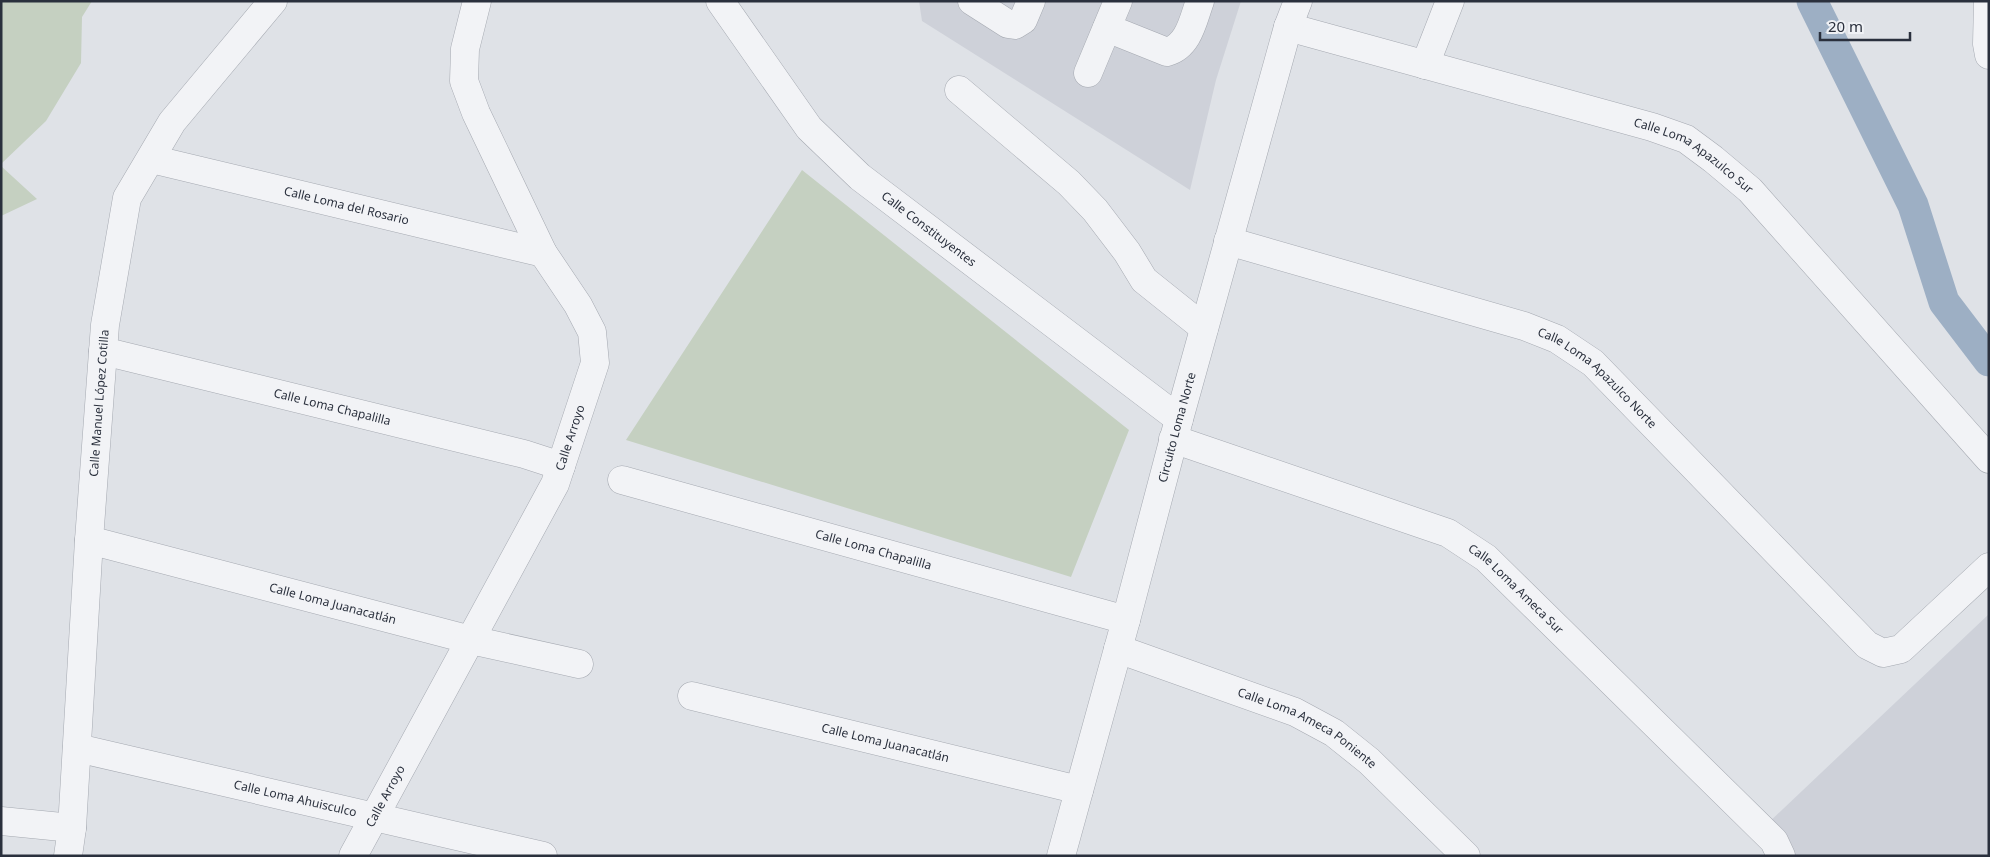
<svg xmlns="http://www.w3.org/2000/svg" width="1990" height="857" font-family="'Noto Sans',sans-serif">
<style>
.built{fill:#ced1d9}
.green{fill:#c5d0c1}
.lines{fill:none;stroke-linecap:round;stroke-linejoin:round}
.canal{stroke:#9dafc4;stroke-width:31}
.minor-casing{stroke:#a5a9b1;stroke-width:29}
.minor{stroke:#f2f3f6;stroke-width:28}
.labels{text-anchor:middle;stroke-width:4;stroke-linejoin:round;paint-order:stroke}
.street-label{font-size:12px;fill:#2a303d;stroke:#eff1f5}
</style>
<rect width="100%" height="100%" fill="#dfe2e7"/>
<path class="built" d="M919,1H1241L1216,80L1190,190L922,21Z
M1989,614V856H1796L1766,825Z"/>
<path class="green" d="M1,1H92L82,17L81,63L46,121L1,164Z
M1,166L37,199L1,216Z
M802,170L1129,430L1071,577L626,440Z"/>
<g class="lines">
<path class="canal" d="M1812,1L1913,205L1944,302L1989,361"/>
<g class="minor-casing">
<g id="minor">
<path id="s1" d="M720,1L809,128L860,177L1179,419"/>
<path d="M972,1L1008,24L1015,25L1023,20L1031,1"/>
<path d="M1988,1L1987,44L1989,55"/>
<path id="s2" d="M1288,27L1652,127L1686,139L1713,159L1750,190L1989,459"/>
<path d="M1107,28L1167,52C1189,46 1193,20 1200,1"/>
<path d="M1425,65L1450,1"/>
<path d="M1088,73L1118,1"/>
<path d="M959,90L1069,183L1095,210L1127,252L1144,280L1204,328"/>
<path id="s3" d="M151,159L543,253"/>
<path id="s4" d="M1228,241L1524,326L1557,339L1593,363L1867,645L1883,653L1901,649L1989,567"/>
<path id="s5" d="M103,351L524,454L561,466"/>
<path id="s6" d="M1173,439L1448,533L1486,558L1774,841L1781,856"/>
<path id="s7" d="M622,480L1126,620"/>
<path id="s8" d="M89,540L471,640L579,664"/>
<path id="s9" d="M1118,649L1295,712L1334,733L1369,761L1466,856"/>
<path id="s10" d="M692,696L1079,790"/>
<path id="s11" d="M77,748L543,856"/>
<path d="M1,821L72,828"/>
<path id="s12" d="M68,856L72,828L89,540L105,325L127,198L172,122L273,1"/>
<path id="s13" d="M353,856L555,484L595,363L592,332L578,305L543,253L476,113L464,81L465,49L477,1"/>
<path id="s14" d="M1061,856L1126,620L1179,419L1288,27L1298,1"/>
</g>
</g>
<use href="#minor" class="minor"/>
</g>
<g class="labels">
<g class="street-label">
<text dy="4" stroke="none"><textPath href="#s2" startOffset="428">Calle Loma Apazulco Sur</textPath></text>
<text dy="4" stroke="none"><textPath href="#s3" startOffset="201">Calle Loma del Rosario</textPath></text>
<text dy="4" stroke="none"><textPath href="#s1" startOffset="312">Calle Constituyentes</textPath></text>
<text dy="4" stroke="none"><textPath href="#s4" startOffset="399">Calle Loma Apazulco Norte</textPath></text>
<text dy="4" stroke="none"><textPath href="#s12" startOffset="454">Calle Manuel López Cotilla</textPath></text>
<text dy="4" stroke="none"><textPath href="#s5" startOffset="236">Calle Loma Chapalilla</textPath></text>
<text dy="4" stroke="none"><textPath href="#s14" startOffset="444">Circuito Loma Norte</textPath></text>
<text dy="4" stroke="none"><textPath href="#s13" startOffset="472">Calle Arroyo</textPath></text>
<text dy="4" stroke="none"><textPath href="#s7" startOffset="261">Calle Loma Chapalilla</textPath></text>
<text dy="4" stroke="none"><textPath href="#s6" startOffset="379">Calle Loma Ameca Sur</textPath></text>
<text dy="4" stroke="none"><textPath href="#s8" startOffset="252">Calle Loma Juanacatlán</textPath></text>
<text dy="4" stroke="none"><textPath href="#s9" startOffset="206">Calle Loma Ameca Poniente</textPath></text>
<text dy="4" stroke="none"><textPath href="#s10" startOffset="199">Calle Loma Juanacatlán</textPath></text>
<text dy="4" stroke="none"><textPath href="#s13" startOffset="68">Calle Arroyo</textPath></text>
<text dy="4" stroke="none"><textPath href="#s11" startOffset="224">Calle Loma Ahuisculco</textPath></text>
</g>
</g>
<rect width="1990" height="857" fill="none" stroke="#2a303d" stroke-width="5"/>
<path d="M1820 32v8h90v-8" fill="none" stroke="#2a303d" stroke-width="2.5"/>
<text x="1828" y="32" font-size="15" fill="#2a303d" stroke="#eff1f5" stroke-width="4" paint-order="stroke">20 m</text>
</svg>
